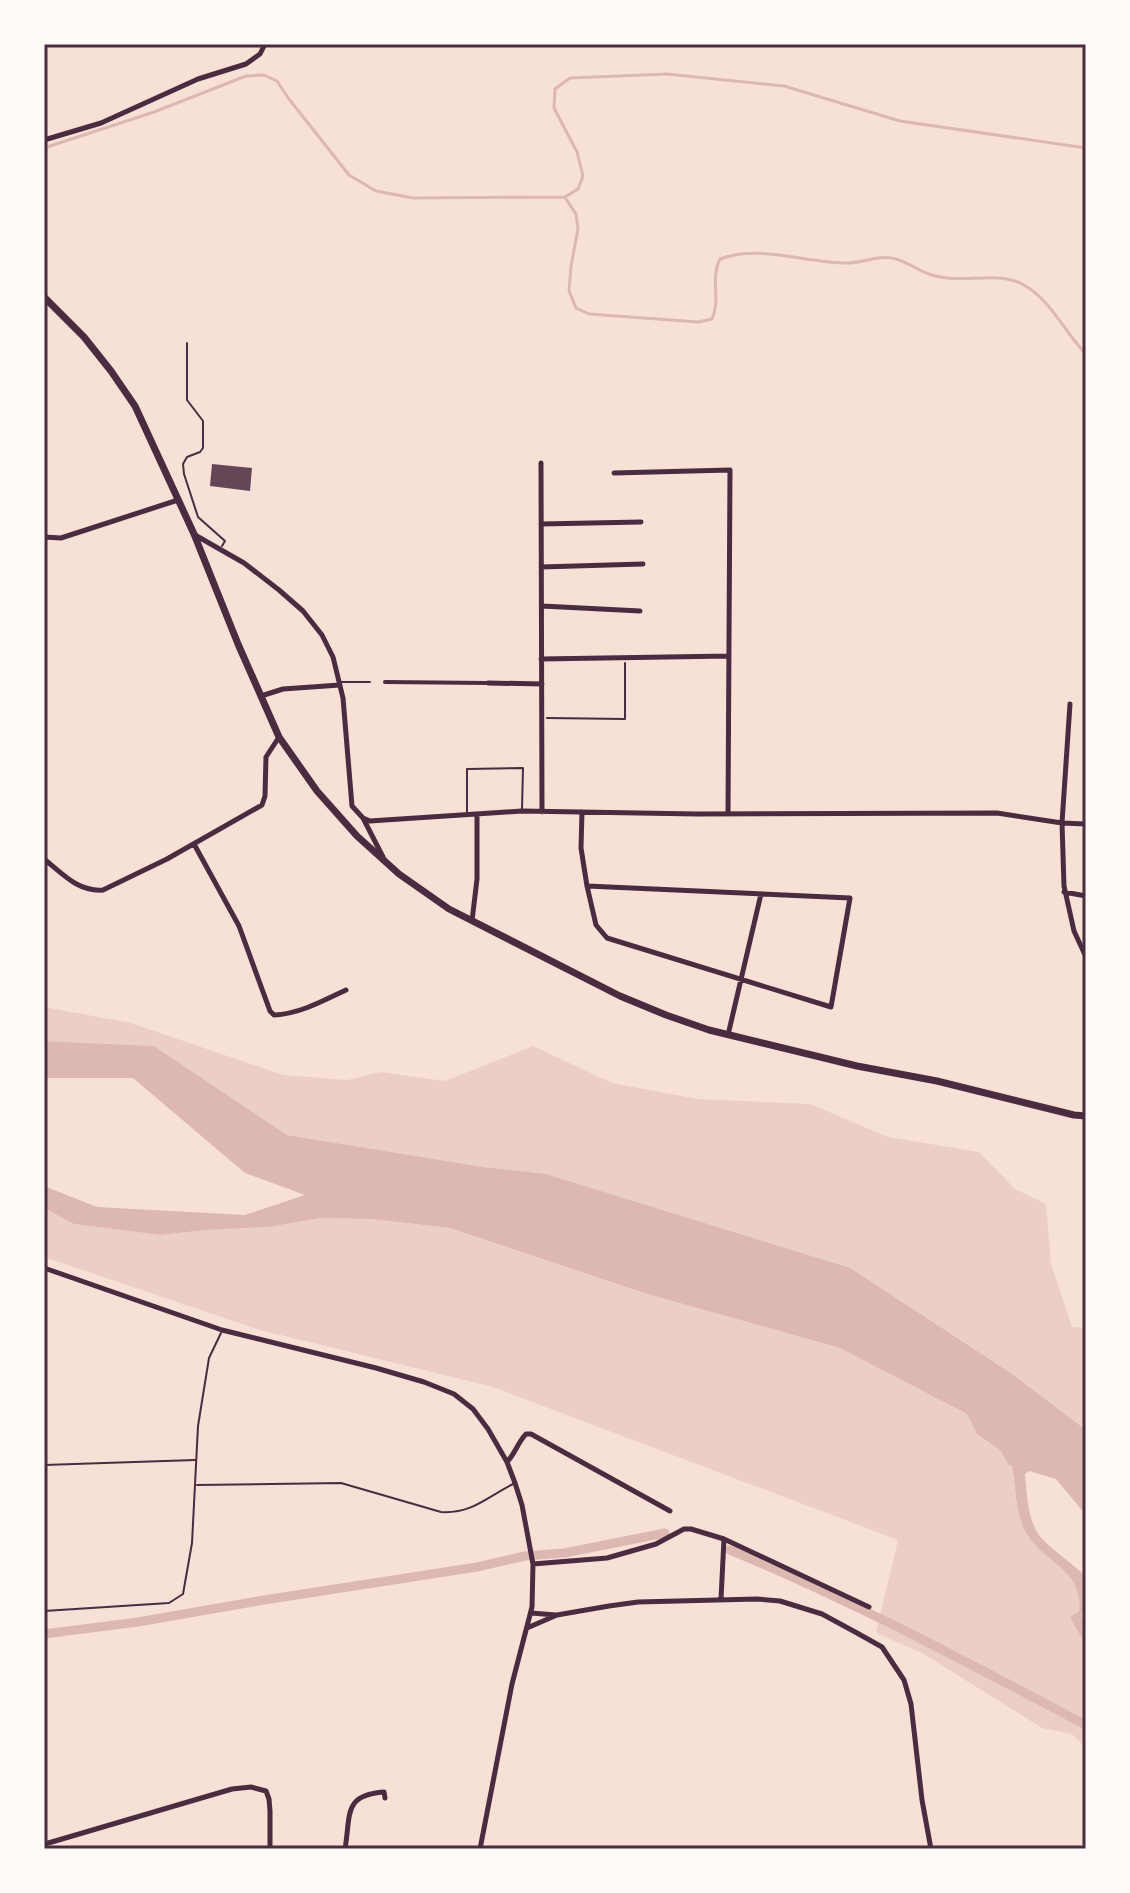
<svg xmlns="http://www.w3.org/2000/svg" width="1130" height="1893" font-family="Bitter,serif">
<style>
.green{fill:#ebcfc5}
.water{fill:#dcb8b0}
.lines{fill:none;stroke-linecap:round;stroke-linejoin:round}
.stream{stroke:#dcb8b0;stroke-width:3}
.canal{stroke:#dcb8b0;stroke-width:9}
.building{fill:#644757}
.path{stroke:#4a2c40;stroke-width:2}
.service{stroke:#4a2c40;stroke-width:2}
.pedestrian{stroke:#4a2c40;stroke-width:4}
.minor{stroke:#4a2c40;stroke-width:5}
.secondary{stroke:#4a2c40;stroke-width:7}
.neatline{fill:none;stroke:#4a2c40;stroke-width:3}
</style>
<rect width="100%" height="100%" fill="#f7e1d7"/>
<path class="green" d="M44,1007L131,1023L283,1075L347,1080L381,1072L445,1081L533,1046L612,1083L698,1099L810,1104L888,1137L979,1152L1015,1189L1046,1204L1051,1264L1072,1327L1086,1328V1430L1012,1374L683,1217L546,1174L483,1167L287,1135L154,1046L44,1041Z
M44,1208L74,1224L160,1235L206,1230L269,1227L320,1218L371,1219L450,1228L644,1293L840,1348L967,1414L977,1434L1000,1450L1009,1465L1012,1466C1015,1487 1015,1514 1026,1533C1045,1565 1084,1569 1079,1612L1086,1617V1748L1072,1734L1042,1728L922,1653L876,1633L898,1540L493,1387L260,1330L44,1257Z"/>
<path class="water" d="M44,1041L154,1046L287,1135L483,1167L546,1174L850,1268L1012,1374L1086,1430V1515L1056,1479L1029,1471L1025,1474C1027,1493 1027,1515 1037,1532C1043,1543 1070,1562 1081,1572L1086,1579V1617L1080,1614L1086,1625V1660L1083,1640L1070,1617L1079,1612C1084,1569 1045,1565 1026,1533C1015,1514 1016,1487 1012,1466L1009,1465L1000,1450L977,1434L967,1414L840,1348L644,1293L450,1228L371,1219L320,1218L269,1227L206,1230L160,1235L74,1224L44,1208V1186L97,1207L245,1215L305,1195L245,1173L133,1078H44Z"/>
<g class="lines">
<path class="stream" d="M44,148L154,112L246,76L264,75L277,81L289,99L349,175L376,191L413,198L565,197L578,189L583,176L577,152L554,108L555,89L570,78L667,74L784,86L900,121L1086,148
M566,199L576,214L578,229L571,266L569,291L576,308L589,314L698,322L712,319C721,300 710,278 720,259C759,244 806,263 847,263C864,263 879,254 896,259C915,265 923,276 947,278C970,281 998,273 1020,283C1051,298 1063,331 1086,354"/>
<path class="canal" d="M730,1550C852,1601 969,1663 1086,1725
M44,1634L138,1622L264,1600L477,1567L525,1556L564,1553L665,1533"/>
</g>
<path class="building" d="M212,464L252,468L250,491L210,486Z"/>
<g class="lines">
<path class="path" d="M547,718L625,719V663"/>
<path class="service" d="M187,343V400L203,421V448L200,452L187,457L183,464L184,474L198,517L225,541L222,546
M341,682H370
M467,813V769L523,768L522,809
M44,1465L195,1460
M197,1485L341,1483L441,1512C473,1514 488,1496 515,1483
M44,1611L169,1603L183,1594L192,1543L198,1426L209,1358L221,1333"/>
<path class="pedestrian" d="M385,682L488,683"/>
<path class="minor" d="M44,140L101,123L198,79L246,64L260,54L265,44
M541,463L542,812
M614,473L730,470L728,814
M541,524L641,522
M195,535L244,563L279,590L303,611L322,635L333,657L343,698L352,806L363,818L370,821L522,811L697,814L997,813L1062,823L1086,824
M44,537L61,538L178,500
M541,567L643,564
M542,606L640,611
M541,659L729,656
M488,683L542,684
M261,696L283,689L340,685
M1070,704L1062,823L1064,886L1074,931L1086,957
M582,812L581,848L587,886L596,925L607,938L831,1007L850,898L587,886
M363,818L383,857
M194,844L239,926L270,1011L274,1015C299,1014 323,1001 346,990
M44,859C63,874 78,892 103,890L167,859L262,805L265,796L266,757L279,737
M1064,892L1086,896
M472,921L477,879V814
M728,1035L761,894
M44,1268L222,1330L376,1368L424,1382L454,1394L473,1409L488,1429L507,1462L515,1483L522,1505L533,1564L532,1607L512,1684L480,1849
M507,1462C515,1454 518,1442 526,1434H531L670,1511
M533,1564L607,1558L656,1544L684,1529H691L724,1539L869,1607
M721,1599L724,1539
M531,1613L556,1615
M527,1628L557,1615L609,1606L638,1602L757,1599L780,1601L822,1614L857,1633L882,1647L904,1680L911,1704L922,1800L931,1849
M45,1844L232,1789L251,1787L266,1791L269,1799L270,1811V1849
M345,1849C351,1814 343,1795 384,1792L385,1798"/>
<path class="secondary" d="M44,297L84,337L111,371L135,406L194,534L238,644L279,737L317,791L357,836L399,874L449,909L620,996L666,1015L709,1030L857,1066L937,1081L1074,1115L1086,1116"/>
</g>
<rect width="1130" height="1893" fill="none" stroke="#fffaf5" stroke-width="92"/>
<rect x="46" y="46" width="1038" height="1801" class="neatline"/>
</svg>
